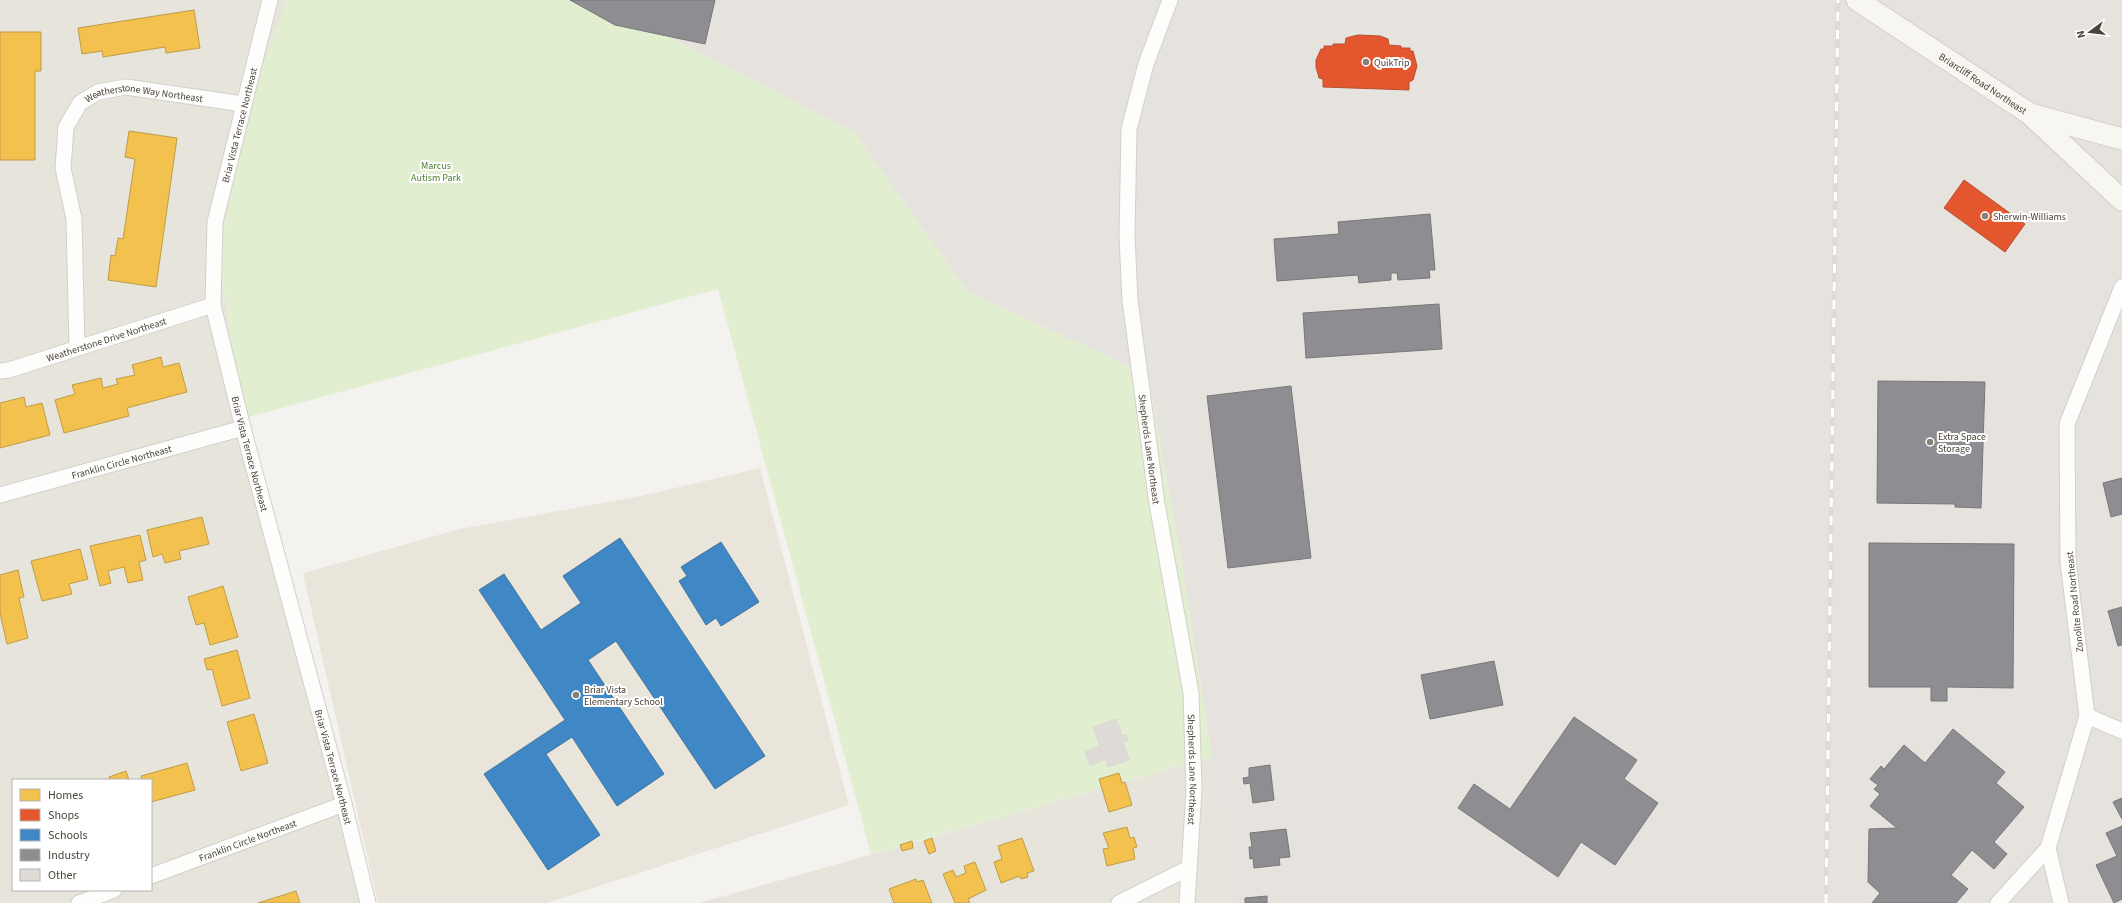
<svg xmlns="http://www.w3.org/2000/svg" width="2122" height="903" font-family="'Source Sans 3',sans-serif">
<style>
.residential{fill:#e7e4dc;fill-rule:evenodd}
.industrial{fill:#e6e2de}
.education{fill:#eae5da}
.green{fill:#e1eecf}
.parking{fill:#e6e3df}
.homes{fill:#f2c14e;stroke:#c09c48}
.shops{fill:#e4572e;stroke:#b65131}
.schools{fill:#3f88c5;stroke:#43749b}
.industry{fill:#8d8d92;stroke:#797777}
.building{fill:#dedbd6;stroke:#dcd9d4}
.lines{fill:none;stroke-linecap:round;stroke-linejoin:round}
.street-casing{stroke:#d2d0cb;stroke-width:17}
.secondary-casing{stroke:#d3cfc5;stroke-width:23}
.street{stroke:#fdfdfc;stroke-width:15}
.secondary{stroke:#f7f6f1;stroke-width:21}
.rail-casing{stroke:#dbdbda;stroke-width:4.5}
.rail{stroke:#fff;stroke-width:3;stroke-dasharray:9;stroke-linecap:butt}
.poi-dot{fill:#868178;stroke:#fff;stroke-width:1.5}
.labels{text-anchor:middle;stroke-width:4;stroke-linejoin:round;paint-order:stroke}
.poi-label{font-size:10px;fill:#4b4439;stroke:#fff;text-anchor:start}
.street-label{font-size:10px;fill:#4b4439;stroke:#fff}
.park-label{font-size:10px;fill:#4a7f2a;stroke:#fff}
</style>
<rect width="100%" height="100%" fill="#f4f2ee"/>
<path class="residential" d="M0,0H287L251,98L219,253L241,419L371,903H0ZM13,780H151V890H13Z
M1212,757L1230,903H699L873,854Z"/>
<path class="industrial" d="M597,0H2122V903H1230L1212,757L1179,545L1148,375L968,292L854,132Z"/>
<path class="education" d="M760,468L849,805L547,903H378L303,573L460,529L641,496Z"/>
<path class="green" d="M287,0H597L854,132L968,292L1148,375L1179,545L1212,757L871,854L718,289L241,419L219,253L251,98Z"/>
<path class="parking" d="M1956,0H2122V84L2046,53Z"/>
<path class="homes" d="M194,10L200,48L166,53L165,47L103,57L102,51L82,54L78,28Z
M0,32H41V71H35V160H0Z
M129,131L177,138L156,287L108,280L111,255L115,256L118,238L123,239L135,159L125,157Z
M161,357L163,367L179,363L187,392L127,408L129,416L64,433L55,400L75,394L72,385L101,378L103,388L118,384L116,379L135,375L132,365Z
M24,397L26,407L42,403L50,435L0,448V403Z
M202,517L209,544L179,551L181,559L165,563L162,554L153,557L147,530Z
M140,535L146,560L139,562L143,580L128,583L124,567L108,571L111,583L100,586L90,546Z
M80,549L88,579L69,584L72,594L42,601L31,561Z
M18,570L24,597L19,598L28,638L7,644L0,613V575Z
M223,586L238,637L210,645L204,623L196,625L188,597Z
M237,650L250,698L222,706L212,669L207,670L204,659Z
M254,714L268,763L241,771L227,722Z
M187,763L195,790L151,802V780H142L141,776Z
M126,771L129,780H110L109,777Z
M1119,773L1122,783L1125,782L1132,805L1109,812L1099,779Z
M1127,827L1130,838L1134,837L1137,847L1133,848L1135,859L1107,866L1103,849L1109,848L1103,833Z
M932,838L936,851L929,854L924,841Z
M1022,838L1034,871L1027,873L1028,877L1021,879L1020,876L1001,883L994,862L1002,859L998,846Z
M912,841L913,848L902,851L900,845Z
M975,862L986,890L968,899L970,903H955L943,874L953,870L956,877L966,873L964,866Z
M916,879L917,882L923,880L932,903H894L889,889Z
M296,891L300,903H258Z"/>
<path class="shops" d="M1358,35L1380,36L1388,39L1389,45L1401,46V48H1410V51H1413L1417,66L1413,80L1409,82V90L1323,87V79L1319,78L1316,67V60L1321,49H1324V46H1333V44H1345L1346,38Z
M1964,180L2025,224L2005,252L1944,208Z"/>
<path class="schools" d="M620,538L765,756L715,789L616,641L588,660L664,774L617,806L572,737L546,754L600,835L548,870L484,774L565,720L479,590L504,574L541,630L581,603L563,576Z
M721,542L759,602L721,626L716,618L706,625L679,581L687,576L681,567Z"/>
<path class="industry" d="M570,0H715L705,44L615,25Z
M1430,214L1435,270H1429L1430,278L1398,280L1397,273H1391V280L1359,283L1358,275L1277,281L1274,239L1339,234L1338,222Z
M1439,304L1442,349L1306,358L1303,313Z
M1878,381L1985,382L1981,508L1955,507V504L1877,503Z
M1291,386L1311,558L1228,568L1207,396Z
M2122,478V514L2111,517L2103,483Z
M1869,543L2014,544L2013,688L1947,687V701H1931V687H1869Z
M2122,607V645L2118,646L2108,611Z
M1494,661L1503,705L1430,719L1421,675Z
M1574,717L1637,760L1624,779L1658,803L1615,865L1581,842L1558,877L1458,808L1474,784L1510,809Z
M1953,729L2005,772L1996,783L2024,807L1994,842L2007,854L1994,869L1972,850L1951,875L1968,889L1956,903H1872L1880,893L1868,882L1869,829L1897,828L1870,806L1880,794L1874,789L1878,785L1870,779L1881,766L1884,769L1904,745L1925,763Z
M1270,765L1274,800L1253,803L1250,783L1244,784L1243,778L1249,777V768Z
M2122,798V819L2113,802Z
M2122,826V899L2114,903L2096,865L2117,856L2106,833Z
M1286,829L1290,857L1279,858L1280,865L1254,868L1253,858L1250,859L1249,847H1252L1250,833Z
M1267,896V903H1245V898Z"/>
<path class="building" d="M1116,719L1123,736L1126,735L1128,740L1123,742L1129,760L1108,767L1106,759L1090,766L1085,752L1100,746L1093,727Z"/>
<g class="lines">
<g class="street-casing">
<g id="street">
<path id="s1" d="M270,0L215,222L213,305L243,428L344,804L368,903"/>
<path id="s2" d="M1170,0L1146,64L1129,129L1127,237L1130,300L1157,504L1191,693L1194,790L1187,903"/>
<path id="s3" d="M77,348L74,219L63,168L66,127L80,103L98,92L126,87L243,104"/>
<path id="s4" d="M0,371L9,370L213,305"/>
<path id="s5" d="M0,495L243,428"/>
<path d="M2087,716L2122,731"/>
<path d="M2048,848L2061,903"/>
<path id="s6" d="M151,876L344,804"/>
<path d="M79,903L114,890"/>
<path d="M1119,903L1189,868"/>
<path d="M1998,903L2048,848L2087,716L2068,562L2067,424L2122,287"/>
</g>
</g>
<g class="secondary-casing">
<g id="secondary">
<path id="s7" d="M1857,0L2030,114L2122,139"/>
<path d="M2032,116L2122,200"/>
</g>
</g>
<use href="#street" class="street"/>
<use href="#secondary" class="secondary"/>
<g class="rail-casing">
<path id="rail" d="M1826,903L1838,0"/>
</g>
<use href="#rail" class="rail"/>
</g>
<g class="poi-dot">
<circle cx="1366" cy="62" r="4"/>
<circle cx="1985" cy="216" r="4"/>
<circle cx="1930" cy="442" r="4"/>
<circle cx="576" cy="695" r="4"/>
</g>
<g class="labels">
<g class="poi-label">
<text x="1374" y="66">QuikTrip</text>
<text x="1993" y="220">Sherwin-Williams</text>
<text x="1938" y="440">Extra Space<tspan x="1938" dy="12">Storage</tspan></text>
<text x="584" y="693">Briar Vista<tspan x="584" dy="12">Elementary School</tspan></text>
</g>
<g class="street-label">
<text dy="4" stroke="none"><textPath href="#s7" startOffset="151">Briarcliff Road Northeast</textPath></text>
<text dy="4" stroke="none"><textPath href="#s3" startOffset="317">Weatherstone Way Northeast</textPath></text>
<text transform="translate(239 125) rotate(-76)" y="4">Briar Vista Terrace Northeast</text>
<text dy="4" stroke="none"><textPath href="#s4" startOffset="111">Weatherstone Drive Northeast</textPath></text>
<text dy="4" stroke="none"><textPath href="#s2" startOffset="457">Shepherds Lane Northeast</textPath></text>
<text dy="4" stroke="none"><textPath href="#s1" startOffset="465">Briar Vista Terrace Northeast</textPath></text>
<text dy="4" stroke="none"><textPath href="#s5" startOffset="126">Franklin Circle Northeast</textPath></text>
<text transform="translate(2074 602) rotate(-96)" y="4">Zonolite Road Northeast</text>
<text dy="4" stroke="none"><textPath href="#s1" startOffset="789">Briar Vista Terrace Northeast</textPath></text>
<text dy="4" stroke="none"><textPath href="#s2" startOffset="781">Shepherds Lane Northeast</textPath></text>
<text dy="4" stroke="none"><textPath href="#s6" startOffset="103">Franklin Circle Northeast</textPath></text>
</g>
<g class="park-label">
<text x="436" y="169">Marcus<tspan x="436" dy="12">Autism Park</tspan></text>
</g>
</g>
<rect x="12" y="779" width="140" height="112" fill="#ffffff" stroke="#b7b4b0"/>
<rect x="20" y="789" width="20" height="12" fill="#f2c14e" stroke="#b7b4b0"/>
<text x="48" y="799" font-size="12" fill="#4b4439">Homes</text>
<rect x="20" y="809" width="20" height="12" fill="#e4572e" stroke="#b7b4b0"/>
<text x="48" y="819" font-size="12" fill="#4b4439">Shops</text>
<rect x="20" y="829" width="20" height="12" fill="#3f88c5" stroke="#b7b4b0"/>
<text x="48" y="839" font-size="12" fill="#4b4439">Schools</text>
<rect x="20" y="849" width="20" height="12" fill="#8d8d92" stroke="#b7b4b0"/>
<text x="48" y="859" font-size="12" fill="#4b4439">Industry</text>
<rect x="20" y="869" width="20" height="12" fill="#dedbd6" stroke="#b7b4b0"/>
<text x="48" y="879" font-size="12" fill="#4b4439">Other</text>
<g transform="translate(2090 32) rotate(255)" stroke="#ffffff" stroke-width="3" paint-order="stroke">
<path d="M0-3L7 15L0 10L-7 15Z" fill="#4b4439"/>
<text y="-6" font-size="11" font-weight="bold" text-anchor="middle" fill="#4b4439">N</text>
</g>
</svg>
